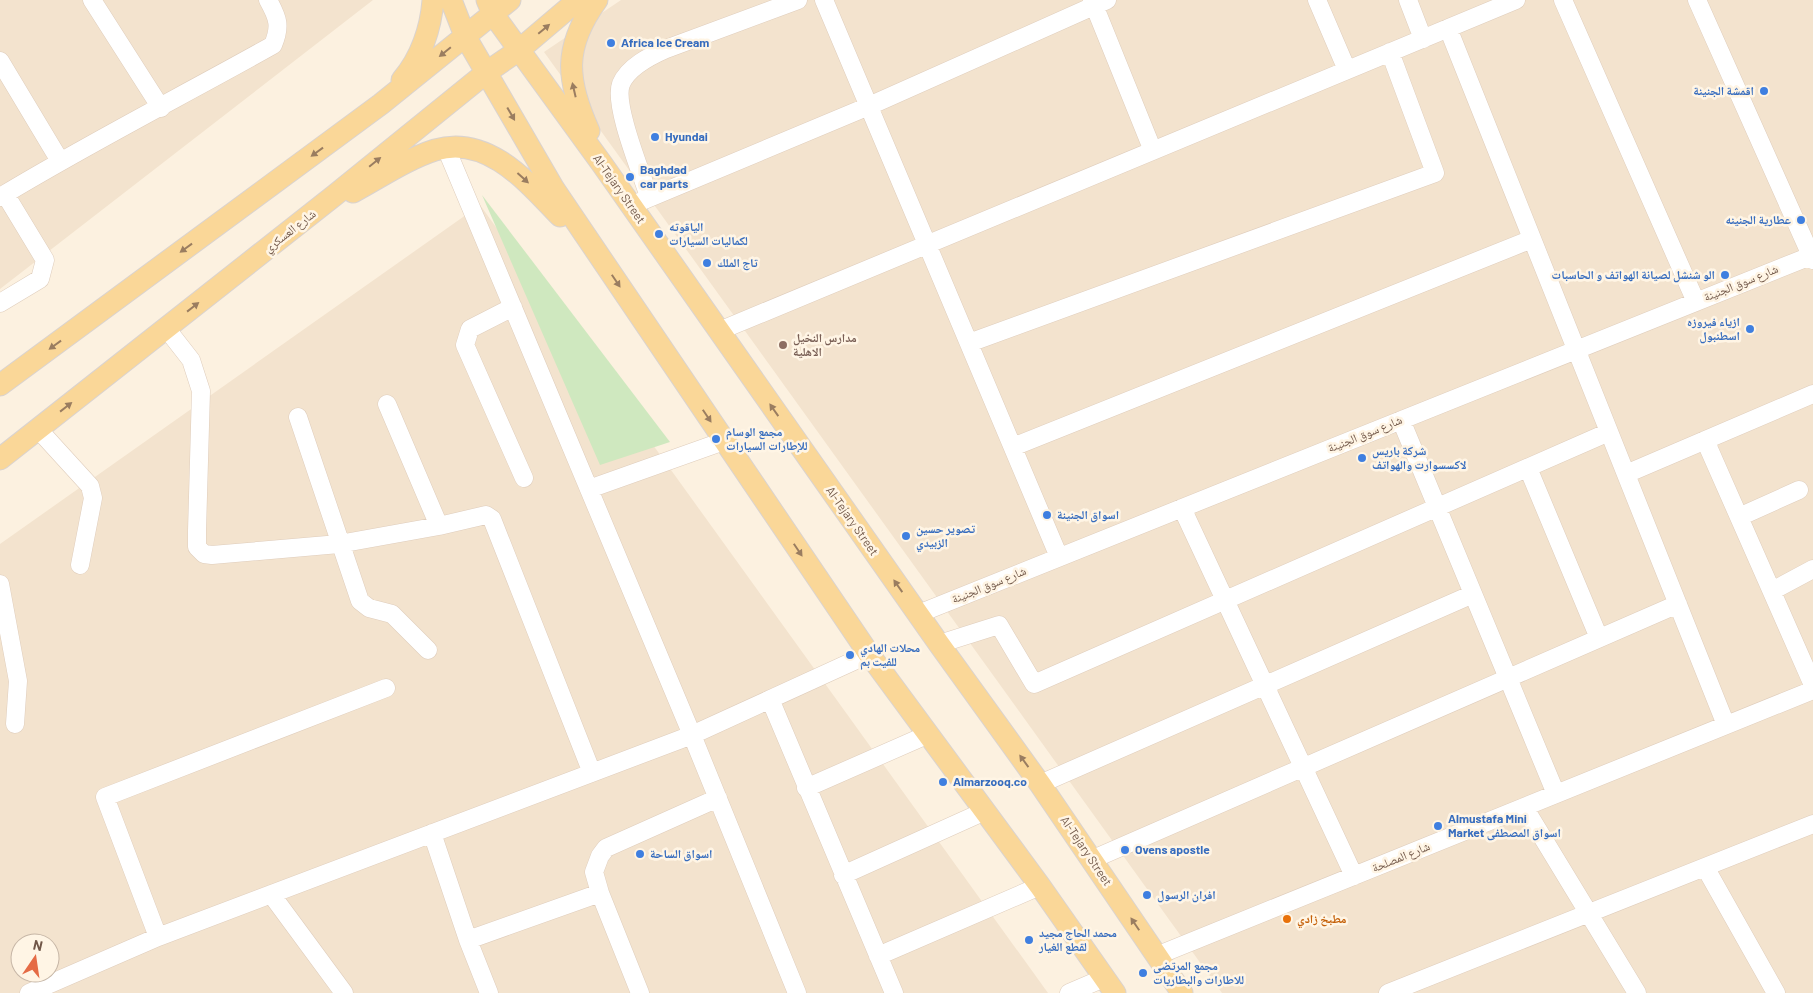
<svg xmlns="http://www.w3.org/2000/svg" width="1813" height="993" font-family="Barlow,'Noto Naskh Arabic',sans-serif">
<style>
.residential{fill:#f3e3ce;fill-rule:evenodd}
.green{fill:#cfe8bf}
.lines{fill:none;stroke-linecap:round;stroke-linejoin:round}
.minor-casing{stroke:#dfcdbc;stroke-width:19}
.major-casing{stroke:#dad3cf;stroke-width:23}
.minor{stroke:#fff;stroke-width:18}
.major{stroke:#fad798;stroke-width:21}
.oneway{fill:#9a7d60}
.shop-dot{fill:#3f7fe0;stroke:#fff5e5;stroke-width:2}
.education-dot{fill:#8d6e63;stroke:#fff5e5;stroke-width:2}
.food-dot{fill:#e8710a;stroke:#fff5e5;stroke-width:2}
.labels{text-anchor:middle;stroke-width:5;stroke-linejoin:round;paint-order:stroke}
.shop-label{font-size:12px;font-weight:bold;fill:#366cbe;stroke:#fff5e5;text-anchor:start}
.street-label{font-size:12px;fill:#715748;stroke:#fff5e5}
.education-label{font-size:12px;font-weight:bold;fill:#785e54;stroke:#fff5e5;text-anchor:start}
.food-label{font-size:12px;font-weight:bold;fill:#c56008;stroke:#fff5e5;text-anchor:start}
</style>
<rect width="100%" height="100%" fill="#fcf1e0"/>
<path class="residential" d="M0,0H373L0,289Z
M621,0H1813V993H1222L544,52Z
M480,205L1048,993H0V544ZM20,943H50V973H20Z"/>
<path class="green" d="M482,195L670,442L600,465Z"/>
<g class="lines">
<g class="minor-casing">
<path id="minor" d="M92,0L161,108
M824,0L1059,557
M1092,0L1153,151
M1317,0L1347,70
M1408,0L1423,39
M1563,0L1696,302
M1697,0L1813,260
M1448,28L1726,725
M0,61L60,161
M446,148L692,735L797,993
M0,197C89,143 182,96 273,45C281,26 278,18 268,0
M649,197C642,174 613,105 621,84C628,67 650,56 666,49L798,0
M630,206L869,106L1107,0
M0,303L40,279L45,260L5,194
M513,307L470,329L465,345L524,478
M166,328L191,360L201,391L197,531V547L204,554L212,555L339,544L439,526L486,515L492,519L592,773
M719,331L1516,0
M969,343L1435,173L1390,52
M387,404L439,526
M298,417L360,601L369,608L392,614L428,650
M1401,420L1556,794
M38,429L90,486L93,498L80,565
M1705,440L1813,685
M1013,447L1532,239
M1528,468L1599,638
M1626,474L1813,394
M589,489L724,441
M1182,508L1354,876
M1739,517L1799,490
M0,584L18,681L15,724
M1772,591L1813,569
M918,614L1813,255
M939,644L999,625L1034,684L1609,432
M770,699L894,993
M1040,784L1473,594
M806,788L929,734
M1524,807L1637,993
M432,833L468,940L489,993
M1091,860L1678,604
M1705,867L1776,993
M843,875L985,811
M271,894L344,993
M158,937L105,797L386,688
M468,940L600,893
M878,956L1040,886
M1156,956L1813,690
M29,993L158,937L692,735L869,654
M640,993L600,893L594,872L600,856L606,848L718,798
M1069,993L1104,978
M1388,993L1813,824"/>
</g>
<g class="major-casing">
<path id="major" d="M451,0L465,36L554,189L869,654L1040,886L1115,993
M487,0L493,14L602,164L939,644L1040,784L1182,993
M402,80C421,58 431,28 433,0
M589,131C566,80 563,47 597,0
M353,192C379,178 407,159 435,150C488,134 528,183 560,216
M0,385L381,104L510,0
M0,459L335,195L487,72L519,50L578,0"/>
</g>
<use href="#minor" class="minor"/>
<use href="#major" class="major"/>
</g>
<defs><path id="oneway-solid" d="M-6-.8H1V-3.2L6.5 0L1 3.2V.8H-6Z" transform="scale(1.25)"/></defs>
<g class="oneway">
<use href="#oneway-solid" transform="translate(544 29) rotate(-40)"/>
<use href="#oneway-solid" transform="translate(445 52) rotate(141)"/>
<use href="#oneway-solid" transform="translate(574 90) rotate(-103)"/>
<use href="#oneway-solid" transform="translate(511 114) rotate(60)"/>
<use href="#oneway-solid" transform="translate(317 152) rotate(144)"/>
<use href="#oneway-solid" transform="translate(375 162) rotate(-39)"/>
<use href="#oneway-solid" transform="translate(523 178) rotate(42)"/>
<use href="#oneway-solid" transform="translate(186 248) rotate(144)"/>
<use href="#oneway-solid" transform="translate(616 281) rotate(56)"/>
<use href="#oneway-solid" transform="translate(193 307) rotate(-38)"/>
<use href="#oneway-solid" transform="translate(55 345) rotate(144)"/>
<use href="#oneway-solid" transform="translate(66 407) rotate(-38)"/>
<use href="#oneway-solid" transform="translate(774 410) rotate(-125)"/>
<use href="#oneway-solid" transform="translate(707 416) rotate(56)"/>
<use href="#oneway-solid" transform="translate(798 550) rotate(56)"/>
<use href="#oneway-solid" transform="translate(898 586) rotate(-125)"/>
<use href="#oneway-solid" transform="translate(1024 761) rotate(-126)"/>
<use href="#oneway-solid" transform="translate(1135 924) rotate(-124)"/>
</g>
<g class="shop-dot">
<circle cx="611" cy="43" r="5"/>
<circle cx="1764" cy="91" r="5"/>
<circle cx="655" cy="137" r="5"/>
<circle cx="630" cy="177" r="5"/>
<circle cx="1801" cy="220" r="5"/>
<circle cx="659" cy="234" r="5"/>
<circle cx="707" cy="263" r="5"/>
<circle cx="1725" cy="275" r="5"/>
<circle cx="1750" cy="329" r="5"/>
<circle cx="716" cy="439" r="5"/>
<circle cx="1362" cy="458" r="5"/>
<circle cx="1047" cy="515" r="5"/>
<circle cx="906" cy="536" r="5"/>
<circle cx="850" cy="655" r="5"/>
<circle cx="943" cy="782" r="5"/>
<circle cx="1438" cy="826" r="5"/>
<circle cx="1125" cy="850" r="5"/>
<circle cx="640" cy="854" r="5"/>
<circle cx="1147" cy="895" r="5"/>
<circle cx="1029" cy="940" r="5"/>
<circle cx="1143" cy="973" r="5"/>
</g>
<circle class="education-dot" cx="783" cy="345" r="5"/>
<circle class="food-dot" cx="1287" cy="919" r="5"/>
<g class="labels">
<g class="shop-label">
<text x="621" y="47">Africa Ice Cream</text>
<text x="1754" y="95" text-anchor="end">اقمشة الجنينة</text>
<text x="665" y="141">Hyundai</text>
<text x="640" y="174">Baghdad<tspan x="640" dy="14">car parts</tspan></text>
<text x="1791" y="224" text-anchor="end">عطارية الجنينه</text>
<text x="669" y="231">الياقوته<tspan x="669" dy="14">لكماليات السيارات</tspan></text>
<text x="717" y="267">تاج الملك</text>
<text x="1715" y="279" text-anchor="end">الو شنشل لصيانة الهواتف و الحاسبات</text>
<text x="1740" y="326" text-anchor="end">ازياء فيروزه<tspan x="1740" dy="14">اسطنبول</tspan></text>
<text x="726" y="436">مجمع الوسام<tspan x="726" dy="14">للإطارات السيارات</tspan></text>
<text x="1372" y="455">شركة باريس<tspan x="1372" dy="14">لاكسسوارت والهواتف</tspan></text>
<text x="1057" y="519">اسواق الجنينة</text>
<text x="916" y="533">تصوير حسين<tspan x="916" dy="14">الزبيدي</tspan></text>
<text x="860" y="652">محلات الهادي<tspan x="860" dy="14">للفيت بم</tspan></text>
<text x="953" y="786">Almarzooq.co</text>
<text x="1448" y="823">Almustafa Mini<tspan x="1448" dy="14">Market اسواق المصطفى</tspan></text>
<text x="1135" y="854">Ovens apostle</text>
<text x="650" y="858">اسواق الساحة</text>
<text x="1157" y="899">افران الرسول</text>
<text x="1039" y="937">محمد الحاج مجيد<tspan x="1039" dy="14">لقطع الغيار</tspan></text>
<text x="1153" y="970">مجمع المرتضى<tspan x="1153" dy="14">للاطارات والبطاريات</tspan></text>
</g>
<g class="street-label">
<text transform="translate(619 189) rotate(55)" y="4">Al-Tejary Street</text>
<text transform="translate(290 231) rotate(-38)" y="4">شارع العسكري</text>
<text transform="translate(1741 283) rotate(-22)" y="4">شارع سوق الجنينة</text>
<text transform="translate(1365 434) rotate(-22)" y="4">شارع سوق الجنينة</text>
<text transform="translate(852 521) rotate(55)" y="4">Al-Tejary Street</text>
<text transform="translate(989 585) rotate(-22)" y="4">شارع سوق الجنينة</text>
<text transform="translate(1086 851) rotate(56)" y="4">Al-Tejary Street</text>
<text transform="translate(1401 857) rotate(-22)" y="4">شارع المصلحة</text>
</g>
<g class="education-label">
<text x="793" y="342">مدارس النخيل<tspan x="793" dy="14">الاهلية</tspan></text>
</g>
<g class="food-label">
<text x="1297" y="923">مطبخ زادي</text>
</g>
</g>
<g transform="translate(35 958) rotate(13)"><circle r="24" fill="#fff5e5" stroke="#c6b6a6"/>
<path d="M0-4L9 19L0 12L-9 19Z" fill="#e56b45"/>
<text y="-8" font-size="14" font-weight="bold" text-anchor="middle" fill="#715748">N</text>
</g>
</svg>
